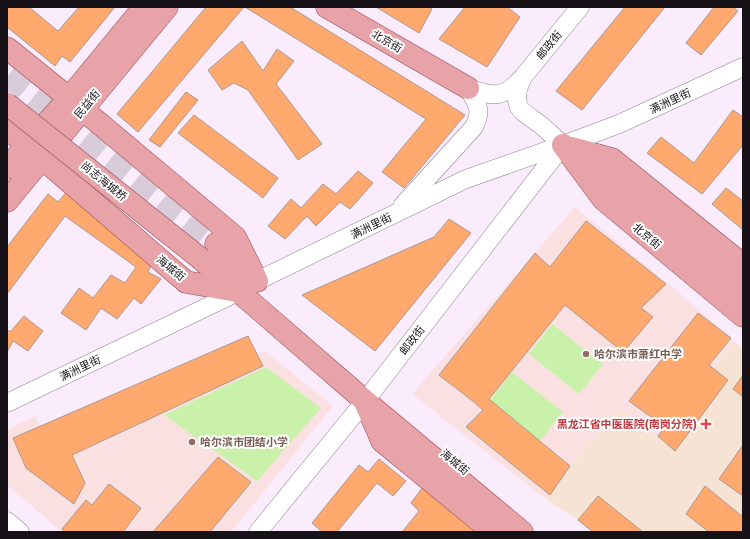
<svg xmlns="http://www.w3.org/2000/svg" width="750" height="539" font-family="Signika,'Noto Sans SC',sans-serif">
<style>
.education{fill:#fbe0e1}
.medical{fill:#f7e3d4}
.green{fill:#caf1a9}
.building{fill:#ffa96f;stroke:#aa988d}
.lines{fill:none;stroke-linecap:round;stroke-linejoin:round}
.major-tunnel{stroke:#d8cbda;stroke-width:22;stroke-dasharray:22 11;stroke-linecap:butt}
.minor-casing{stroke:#8e8290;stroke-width:19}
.major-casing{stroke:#954850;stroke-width:23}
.minor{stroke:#fff;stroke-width:18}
.major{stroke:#e8a3a8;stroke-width:22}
.major-bridge-casing{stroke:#954850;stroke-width:23;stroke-linecap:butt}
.major-bridge{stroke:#e8a3a8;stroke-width:22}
.education-dot{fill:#8d6e63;stroke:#fff;stroke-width:1.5}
.health-dot{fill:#e0444e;stroke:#fff;stroke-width:1.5}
.labels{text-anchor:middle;stroke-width:4;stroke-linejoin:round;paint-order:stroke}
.street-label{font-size:11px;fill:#171218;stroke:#fff}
.education-label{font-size:11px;font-weight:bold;fill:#785e54;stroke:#fff;text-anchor:start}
.health-label{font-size:11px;font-weight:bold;fill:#be3a42;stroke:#fff;text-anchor:end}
</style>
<rect width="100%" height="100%" fill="#faecfc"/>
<path class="education" d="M575,207L683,296L735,342L656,439L621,410L570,466L550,495L547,500L412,394Z
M265,351L333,406L231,532H62L7,485V430L35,416L56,454Z"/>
<path class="medical" d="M735,342L743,349V532H593L578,520L547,500L550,495L570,466L621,409L656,439Z"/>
<path class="green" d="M552,324L603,364L579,394L529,354Z
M266,367L321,408L257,481L164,415Z
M512,372L563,412L540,441L489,402Z"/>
<path class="building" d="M7,7H29L58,31L79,7H115L70,62L62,56L55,66L7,27Z
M206,7H244L138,132L117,114Z
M245,7H290L465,115L404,188L382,172L426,119Z
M376,7H429L432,9L419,33Z
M465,7H507L520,17L487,67L439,39Z
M625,7H665L582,110L556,91Z
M714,7H733L738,11L701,55L686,43Z
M242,41L263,71L277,49L294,61L276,84L322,144L298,160L248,90L234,83L222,90L208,70Z
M186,92L198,100L160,147L149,140Z
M733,110L743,117V145L702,194L647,153L661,137L694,163Z
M194,115L278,178L263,198L178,133Z
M358,171L373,183L350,209L340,202L316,226L307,216L285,239L268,226L291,199L301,208L323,184L336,194Z
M726,188L743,201V230L712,204Z
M69,189L154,259L148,272L161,279L141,304L134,298L117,319L101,308L86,330L61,313L79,288L93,298L111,275L125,283L136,267L65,216L7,294V247L48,194L58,202Z
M449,219L471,233L375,351L302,295L434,237Z
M586,221L666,284L641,308L653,317L623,352L565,305L489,399L570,466L550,495L466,427L483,410L474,402L439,375L535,253L550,267Z
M698,313L731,338L709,365L728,380L675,451L658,436L665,427L629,401Z
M24,316L43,331L28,351L13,341L7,352V329L10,332Z
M248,336L263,366L72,455L85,483L74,504L26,468L13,438Z
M743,375V397L733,389Z
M743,445V496L719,479Z
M218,457L251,482L210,532H153Z
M379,459L406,481L393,496L377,483L337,532H322L312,523L359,465L368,472Z
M109,484L141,508L123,532H65L62,529L86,500L92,505Z
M425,484L486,532H402L419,511L411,503Z
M705,486L743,517V532H709L686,514Z
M598,496L643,532H593L578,520Z"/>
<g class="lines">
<path class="major-tunnel" d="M7,77L216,244"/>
<g class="minor-casing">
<path id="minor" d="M468,88C494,97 503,99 523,77L580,7
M403,205L474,127C483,109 477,104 468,88
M7,403L238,292L257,281L466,179L563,145L619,124L743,67
M7,521L20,532
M258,532L365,401L563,145C556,139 549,132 542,126C535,120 521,113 518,105C515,96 519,85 523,77"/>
</g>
<g class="major-casing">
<path id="major" d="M327,7L468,88
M7,48L69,98L235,237L257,281
M7,128L186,282L237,291
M563,145L603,199L743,316
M572,148L612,159L743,265
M587,165L743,291
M7,168L27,145L69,98L144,7
M7,201L167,7
M216,244L248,273
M201,259L365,401L522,532
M366,404L382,441L493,532"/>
</g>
<use href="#minor" class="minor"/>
<use href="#major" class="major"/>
<g class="major-bridge-casing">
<path id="major-bridge" d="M7,104L201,259"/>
</g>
<use href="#major-bridge" class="major-bridge"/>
</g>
<g class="education-dot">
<circle cx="586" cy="354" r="4"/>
<circle cx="192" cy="442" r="4"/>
</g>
<path class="health-dot" d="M704 418h4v4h4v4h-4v4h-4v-4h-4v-4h4z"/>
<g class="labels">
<g class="street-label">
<text transform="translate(387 41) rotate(30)" y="4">北京街</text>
<text transform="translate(549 45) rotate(-50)" y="4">邮政街</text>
<text transform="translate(670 101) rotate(-25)" y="4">满洲里街</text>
<text transform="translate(87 104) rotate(-50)" y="4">民益街</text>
<text transform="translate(104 181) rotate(39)" y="4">尚志海城桥</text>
<text transform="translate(371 226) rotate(-26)" y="4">满洲里街</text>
<text transform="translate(647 236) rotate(40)" y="4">北京街</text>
<text transform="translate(171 268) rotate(39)" y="4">海城街</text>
<text transform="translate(412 340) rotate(-52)" y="4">邮政街</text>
<text transform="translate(80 368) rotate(-26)" y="4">满洲里街</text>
<text transform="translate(455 462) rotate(40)" y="4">海城街</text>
</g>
<g class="education-label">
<text x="594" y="358">哈尔滨市萧红中学</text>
<text x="200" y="446">哈尔滨市团结小学</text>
</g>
<g class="health-label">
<text x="697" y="428">黑龙江省中医医院(南岗分院)</text>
</g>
</g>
<rect width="750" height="539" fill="none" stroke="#171218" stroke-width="16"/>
</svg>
